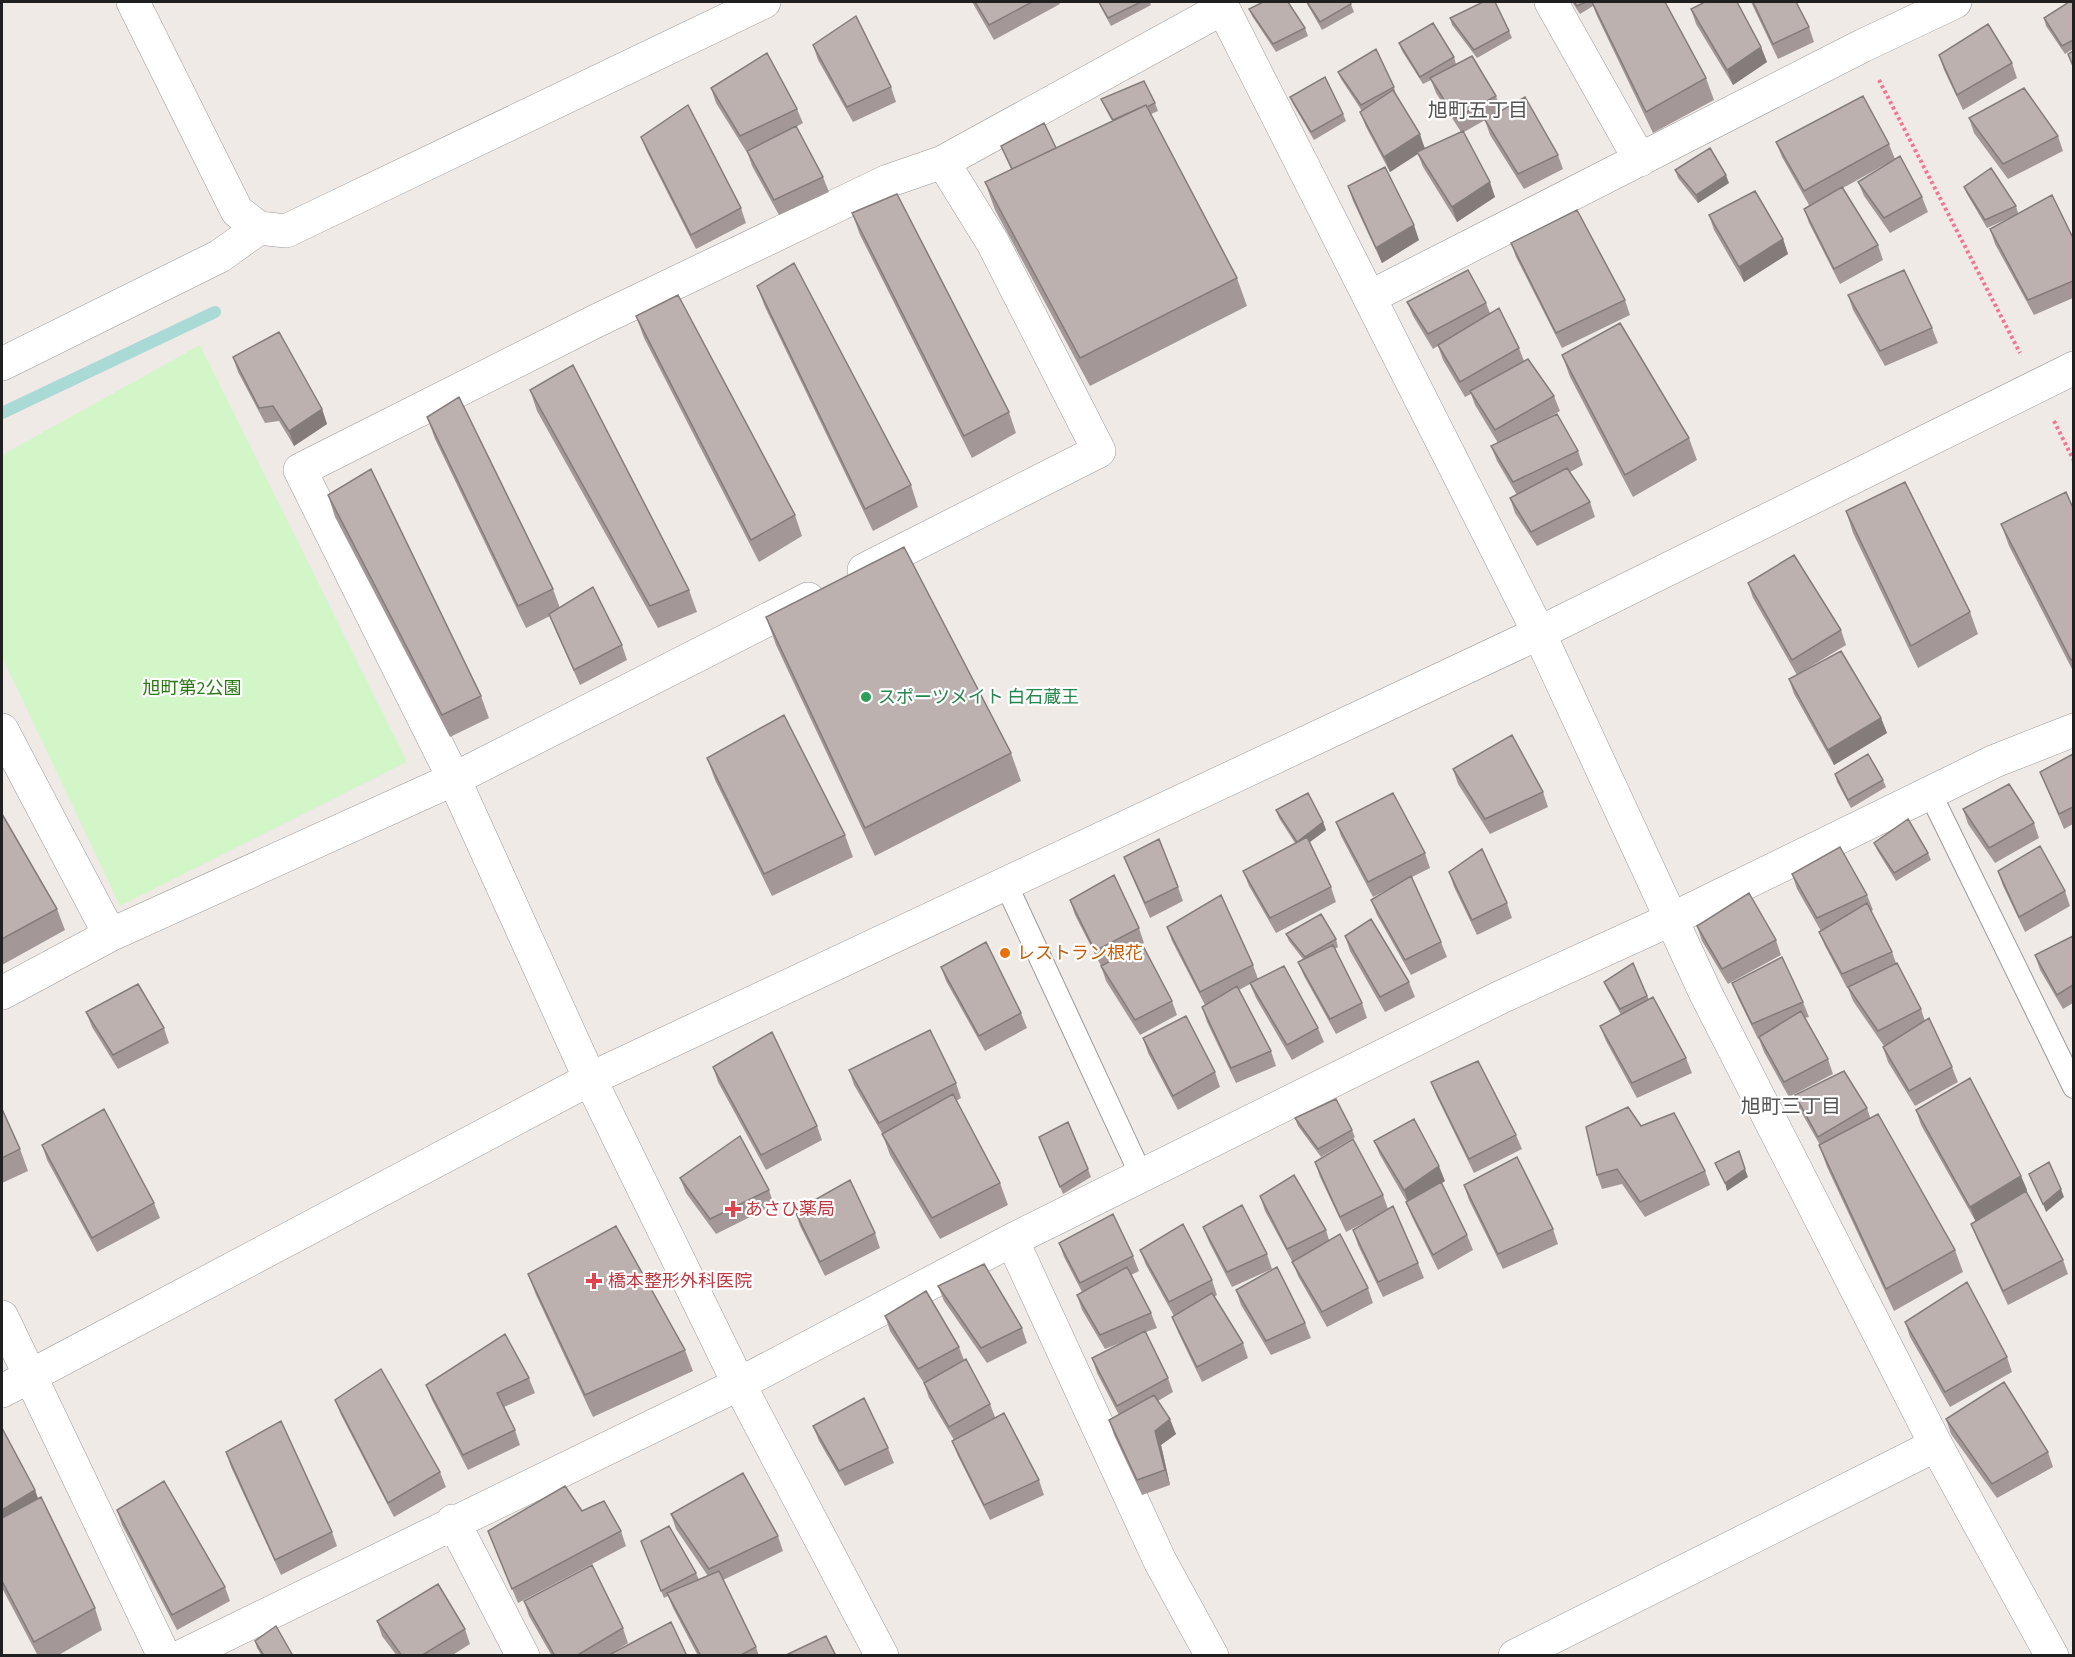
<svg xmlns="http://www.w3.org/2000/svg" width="2075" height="1657" font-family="'Source Sans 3','Noto Sans JP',sans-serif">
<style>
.park{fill:#d2f6c7}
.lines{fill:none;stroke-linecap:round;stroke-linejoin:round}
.stream{stroke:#aadad6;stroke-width:12}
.service-casing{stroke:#9a9a9a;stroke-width:24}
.minor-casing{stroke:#9a9a9a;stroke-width:34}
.tertiary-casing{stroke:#9a9a9a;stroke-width:34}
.path{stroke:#f1768f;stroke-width:4;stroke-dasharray:3 3;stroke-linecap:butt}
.service{stroke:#fff;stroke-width:22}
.minor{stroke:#fff;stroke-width:33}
.tertiary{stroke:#fff;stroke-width:33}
.wall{fill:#a39897}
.shaded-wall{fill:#847c7b}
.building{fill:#bdb1b0;stroke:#847c7b;stroke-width:1.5}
.leisure-dot{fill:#2e9e5b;stroke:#fff;stroke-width:2}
.food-dot{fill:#e8710a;stroke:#fff;stroke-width:2}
.health-dot{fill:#e0444e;stroke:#fff;stroke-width:2}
.labels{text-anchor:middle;stroke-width:4.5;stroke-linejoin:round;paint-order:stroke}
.park-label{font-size:18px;fill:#2a7813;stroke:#fff}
.leisure-label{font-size:18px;fill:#27864d;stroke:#fff;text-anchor:start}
.food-label{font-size:18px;fill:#c56008;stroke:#fff;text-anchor:start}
.health-label{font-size:18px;fill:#be3a42;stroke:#fff;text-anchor:start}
.neighbourhood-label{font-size:20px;fill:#535353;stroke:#fff}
</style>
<rect width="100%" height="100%" fill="#f0eae7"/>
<path class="park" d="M200,345L407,762L120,906L2,657V455Z"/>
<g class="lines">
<path class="stream" d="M2,413L215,312"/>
<g class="service-casing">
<path id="service" d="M1930,793L2074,1087
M1006,884L1142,1177"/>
</g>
<g class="minor-casing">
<path id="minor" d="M1551,2L1640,160
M1370,297L1862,46L1955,2
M2,364L220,256L259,228
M864,570L1099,451L993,243L943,162
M1539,633L1706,994L1936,1445L2052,1656
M2,730L110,935
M2,993L110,935L454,779L808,599
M1012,1240L1160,1561L1212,1656
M2,1317L164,1656
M453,1521L523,1656
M182,1656L739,1384L1012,1240L1501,997L1674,918L1995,761L2074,730
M882,1656L739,1384L590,1079L454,779L300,470L596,321L888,181L943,162L1223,8
M1515,1656L1936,1445"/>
</g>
<g class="tertiary-casing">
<path id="tertiary" d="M133,2L237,211L259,228L286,231L764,2
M1220,2L1539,633
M2,1391L590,1079L1539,633L2074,368"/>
</g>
<path class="path" d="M1879,80L2020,353
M2054,421L2074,461"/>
<use href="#service" class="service"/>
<use href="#minor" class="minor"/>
<use href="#tertiary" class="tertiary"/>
</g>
<path class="wall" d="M972,2H1059L1060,4L994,40Z
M1098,2H1150L1151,5L1111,26Z
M1306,2H1350L1354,12L1322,30Z
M1572,2H1665L1706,78L1714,100L1653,133L1597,16L1593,6L1580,14Z
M1751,2H1796L1809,27L1814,42L1778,59Z
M2073,2V49L2065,54L2046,26L2044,18Z
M1249,9L1305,28L1308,36L1276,52L1252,16Z
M1691,9L1761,47L1767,62L1733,85L1696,24Z
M1450,18L1509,31L1512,38L1477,58L1452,25Z
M1399,43L1454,57L1456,64L1496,96L1501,111L1464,132L1495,197L1457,222L1423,167L1418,154L1390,172L1366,127L1360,112L1362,111L1341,79L1338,72L1394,87L1396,95L1425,148L1461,132L1436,93L1431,80L1423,84L1402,51Z
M813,45L891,87L896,102L853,122L818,60Z
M1939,55L2012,63L2017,78L1963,110L1944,70Z
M711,88L797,109L803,123L796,127L823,177L829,192L779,215L752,166L747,151L779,135L746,151L716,103Z
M1290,97L1343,114L1346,121L1314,140L1293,104Z
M1101,99L1155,103L1158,111L1151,114L1237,278L1247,306L1090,386L995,210L985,182L1011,169L1001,146L1056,148L1112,121L1104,106Z
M1969,118L2058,136L2063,151L2008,179L1974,133Z
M1485,120L1558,155L1563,169L1524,189L1490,135Z
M641,137L741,208L746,223L696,249L647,152Z
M1776,142L1889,144L1895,159L1843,188L1878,245L1883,260L1840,284L1809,223L1804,209L1809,205L1782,157Z
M1675,170L1729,183L1698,203L1678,178Z
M1858,182L1922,197L1928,212L1890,233L1864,196Z
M1348,186L1419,240L1382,263L1353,201Z
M1964,187L2016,206L2018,213L2073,238V298L2034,315L1995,244L1990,229L2014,216L1987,228L1967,194Z
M852,213L1009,412L1016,433L972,458L860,235Z
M1709,215L1783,239L1788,254L1744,282L1714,230Z
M1511,243L1625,300L1630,315L1562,348L1516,257Z
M757,286L911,485L918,507L873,531L765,307Z
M1848,295L1932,328L1938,343L1885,366L1853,310Z
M1407,302L1486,303L1490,313L1519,348L1524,361L1554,396L1560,411L1544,420L1578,451L1583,465L1570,472L1590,502L1595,517L1537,546L1515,513L1510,498L1517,495L1497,461L1491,446L1498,443L1475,405L1471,394L1465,397L1443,360L1438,346L1433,349L1413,316Z
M636,316L795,515L802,536L759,562L644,338Z
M1562,355L1689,438L1697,460L1633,497L1570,377Z
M233,357L322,409L327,424L294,446L279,421L265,423L238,372Z
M530,390L689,590L697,612L658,628L537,411Z
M427,417L553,589L560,608L622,645L627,660L580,685L555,629L550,616L526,628L435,439Z
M328,495L481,696L489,718L450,737L335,517Z
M2073,508V671L2009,546L2001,524Z
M1846,511L1970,612L1978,634L1918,668L1853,533Z
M1748,583L1841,630L1846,645L1805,670L1881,718L1887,733L1834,765L1794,694L1789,679L1797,675L1753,598Z
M766,617L1011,753L1021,781L875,856L776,645Z
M2073,754V824L2064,829L2040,772Z
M707,758L845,835L853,857L772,896L715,780Z
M1453,769L1543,792L1548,807L1490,834L1458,784Z
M1835,774L1883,780L1886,787L1851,808L1837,782Z
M1963,809L2034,823L2039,838L1995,863L1968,824Z
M1276,810L1323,822L1326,830L1310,842L1331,887L1336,902L1276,933L1249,886L1243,871L1295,843L1279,818Z
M2,814L57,909L65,930L2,965Z
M1336,822L1425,853L1430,868L1412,877L1441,942L1447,957L1411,975L1377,915L1371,900L1397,885L1373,897L1341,836Z
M1874,843L1928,853L1931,860L1896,881L1877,850Z
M1124,857L1178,887L1183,901L1150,918L1130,872Z
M1998,871L2065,891L2070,906L2025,932L2003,886Z
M1449,872L1507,903L1512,918L1477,935L1454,887Z
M1792,874L1867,895L1873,910L1871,911L1892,952L1896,963L1921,1009L1925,1021L1952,1067L1958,1082L1915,1106L1888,1062L1883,1047L1884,1046L1853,1001L1848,988H1847L1825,946L1819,932L1821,931L1797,889Z
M1070,900L1139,928L1144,943L1101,966L1075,915Z
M1697,926L1776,940L1781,955L1728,984L1702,941Z
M1167,927L1253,965L1258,979L1318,1028L1324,1042L1292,1060L1256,998L1250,984L1239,990L1271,1051L1276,1066L1236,1083L1207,1022L1202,1007L1205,1005L1172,941Z
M1286,934L1336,939L1338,947L1335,949L1362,1003L1367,1018L1336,1034L1304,976L1298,962L1303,959L1289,941Z
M1345,936L1409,982L1415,997L1385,1012L1350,951Z
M2073,936V1003L2063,1009L2040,970L2035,955Z
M1633,963L1649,1000L1686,1058L1692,1073L1637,1098L1606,1041L1600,1026L1621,1015L1607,989L1604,982Z
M1101,966L1172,1001L1177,1015L1140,1035L1106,981Z
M941,967L1021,1013L1027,1028L985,1051L946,981Z
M1732,983L1803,1002L1809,1017L1805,1018L1828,1059L1833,1074L1789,1097L1764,1052L1759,1039H1758L1738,998Z
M86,1012L164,1028L169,1043L118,1069L92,1027Z
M1143,1038L1215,1072L1220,1087L1178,1110L1148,1053Z
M713,1067L817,1126L822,1140L766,1170L718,1082Z
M849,1070L956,1083L961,1098L956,1101L1000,1183L1008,1205L940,1239L890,1155L882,1133L854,1085Z
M1431,1082L1516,1135L1522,1149L1474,1173L1437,1097Z
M1795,1095L1867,1108L1870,1117L1955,1250L1963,1272L1894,1311L1827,1167L1819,1145H1820L1800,1110Z
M2,1109L20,1149L28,1171L2,1183Z
M1916,1110L2021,1176L2027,1190L2026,1191L2063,1260L2068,1274L2008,1305L1977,1239L1971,1224L1976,1222L1921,1125Z
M1295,1118L1352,1130L1355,1137L1321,1157L1298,1126Z
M1641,1126L1705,1171L1710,1185L1645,1217L1622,1184L1602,1189L1597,1175Z
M1374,1141L1445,1181L1442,1183L1467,1235L1473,1250L1438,1270L1412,1217L1406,1202H1407L1380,1155Z
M42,1145L154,1203L160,1218L97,1252L47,1160Z
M1042,1145L1088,1169L1091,1177L1063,1194Z
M1315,1162L1383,1195L1388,1209L1418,1263L1424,1278L1383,1297L1358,1245L1353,1230L1373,1218L1346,1232L1320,1177Z
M680,1178L769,1190L774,1205L716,1234L686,1193Z
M1464,1185L1553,1229L1558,1244L1503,1269L1469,1200Z
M1260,1196L1326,1230L1329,1240L1368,1288L1373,1303L1327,1327L1298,1276L1293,1263L1265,1211Z
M795,1211L875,1233L880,1248L825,1276L800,1226Z
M1203,1227L1267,1254L1272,1269L1232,1287L1209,1242Z
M1059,1243L1133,1256L1139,1271L1131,1275L1151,1313L1157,1328L1146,1332L1168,1378L1173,1392L1158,1401L1176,1434L1161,1445L1170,1485L1142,1495L1114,1435L1109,1420L1119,1415L1097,1373L1092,1358L1125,1341L1105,1349L1082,1310L1077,1295L1082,1292L1064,1257Z
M1140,1250L1212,1280L1217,1295L1214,1297L1243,1343L1248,1358L1202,1382L1178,1332L1172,1317L1174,1316L1146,1265Z
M528,1274L685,1350L693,1371L593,1417L536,1295Z
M938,1286L1022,1328L1027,1343L987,1363L944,1301Z
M1236,1290L1305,1323L1311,1338L1271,1355L1241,1305Z
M885,1316L959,1347L964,1360L990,1404L995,1417L1039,1480L1044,1495L990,1520L958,1456L952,1441L954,1440L929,1398L924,1383L890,1331Z
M1905,1322L2007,1357L2012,1372L1950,1407L1910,1337Z
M529,1378L535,1393L504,1407L515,1430L520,1445L468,1470L432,1400L426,1385Z
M335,1400L440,1472L446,1487L394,1517L341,1415Z
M1946,1419L2048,1452L2053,1467L1997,1498L1951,1434Z
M813,1426L888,1448L894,1463L845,1486L819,1441Z
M2,1428L35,1490L38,1498L95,1608L102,1630L57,1656H38L2,1588Z
M226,1452L332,1532L337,1546L281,1575L231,1467Z
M117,1510L225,1587L230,1601L177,1630L122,1525Z
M671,1514L778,1536L783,1551L723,1580L756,1647L759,1656H698L673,1608L668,1596L664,1598L641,1541L696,1573L699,1580L708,1576L676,1529Z
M488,1531H621L626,1546L518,1603Z
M524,1601L623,1628L628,1643L607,1656H552L529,1616Z
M377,1621L465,1629L470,1644L451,1656H397L382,1636Z
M255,1641L293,1656H262L257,1648Z"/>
<path class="shaded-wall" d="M1761,47L1767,62L1733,85L1727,70Z
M1420,134L1425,149L1390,172L1384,157Z
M1726,175L1729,183L1698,203L1696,195Z
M1490,182L1495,197L1457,222L1452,207Z
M1414,225L1419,240L1382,263L1376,248Z
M1783,239L1788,254L1744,282L1739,267Z
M322,409L327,424L294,446L289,431Z
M1881,718L1887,733L1834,765L1828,750Z
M1323,822L1326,830L1299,850L1297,842Z
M1439,1166L1445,1181L1409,1204L1404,1190Z
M1745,1169L1748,1177L1727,1191L1725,1183Z
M2021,1176L2027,1190L1976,1222L1970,1207Z
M2061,1189L2064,1197L2046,1212L2043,1204Z
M1170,1419L1176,1434L1161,1445L1170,1485L1165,1470L1155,1431Z
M35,1490L40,1505L2,1528V1510Z"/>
<path class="building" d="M975,2H1032L989,25Z
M1099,2H1141L1108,18Z
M1263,2H1288L1305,28L1273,44L1249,9Z
M1307,2H1350L1351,4L1320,22Z
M1483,2H1495L1509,31L1474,50L1450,18Z
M1574,2H1586L1577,6Z
M1592,2H1665L1706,78L1646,112Z
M1705,2H1737L1761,47L1727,70L1691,9Z
M1753,2H1796L1809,27L1773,44Z
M2069,2H2073V40L2062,46L2044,18Z
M856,16L891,87L847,107L813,45Z
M1433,23L1454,57L1420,77L1399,43Z
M1988,24L2012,63L1957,95L1939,55Z
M1376,49L1394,87L1361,105L1338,72Z
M2073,51V66L2068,54Z
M767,53L797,109L740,136L711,88Z
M1472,56L1496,96L1456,118L1430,78Z
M1325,77L1343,114L1311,132L1290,97Z
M1144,81L1155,103L1147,107L1146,105L1113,120L1101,99Z
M2024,88L2058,136L2003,164L1969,118Z
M1393,90L1420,134L1384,157L1360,112Z
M1863,96L1889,144L1804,191L1776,142Z
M1525,97L1558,155L1518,174L1485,120Z
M688,105L741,208L691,235L641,137Z
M1146,105L1237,278L1080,358L985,182Z
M1044,123L1056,148L1012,169L1001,146Z
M796,126L823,177L774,200L747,151Z
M1463,131L1490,182L1452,207L1417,152Z
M1710,148L1726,175L1696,195L1675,170Z
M1900,156L1922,197L1884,218L1858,182Z
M1385,167L1414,225L1376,248L1348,186Z
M1991,168L2016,206L1985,220L1964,187Z
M1842,187L1878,245L1834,269L1804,209Z
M1755,191L1783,239L1739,267L1709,215Z
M897,194L1009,412L964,436L852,213Z
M2052,195L2073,238V281L2028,300L1990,229Z
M1577,210L1625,300L1556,333L1511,243Z
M794,263L911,485L865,509L757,286Z
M1468,270L1486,303L1428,334L1407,302Z
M1904,270L1932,328L1880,351L1848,295Z
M678,295L795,515L751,540L636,316Z
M1499,308L1519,348L1460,382L1438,345Z
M1620,323L1689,438L1625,475L1562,355Z
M279,332L322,409L289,431L273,406L259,408L233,357Z
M1528,359L1554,396L1495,430L1470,391Z
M573,365L689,590L650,606L530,390Z
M459,397L553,589L518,606L427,417Z
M1557,414L1578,451L1513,482L1491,446Z
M1567,468L1590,502L1531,532L1510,498Z
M371,469L481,696L442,715L328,495Z
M1905,482L1970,612L1911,646L1846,511Z
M2066,492L2073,508V659L2071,660L2001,524Z
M904,547L1011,753L865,828L766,617Z
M1794,555L1841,630L1792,660L1748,583Z
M593,587L622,645L574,670L549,614Z
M1841,651L1881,718L1828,750L1789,679Z
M784,715L845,835L764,874L707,758Z
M1512,735L1543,792L1485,819L1453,769Z
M1868,754L1883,780L1848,800L1835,774Z
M2073,754V807L2059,814L2040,772Z
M2009,784L2034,823L1989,848L1963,809Z
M1308,793L1323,822L1297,842L1276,810Z
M1393,793L1425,853L1368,882L1336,822Z
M2,814L57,909L2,939Z
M1908,819L1928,853L1894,873L1874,843Z
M1307,837L1331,887L1270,918L1243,871Z
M1159,839L1178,887L1145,903L1124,857Z
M2040,846L2065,891L2019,917L1998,871Z
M1840,847L1867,895L1817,918L1792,874Z
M1482,849L1507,903L1472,920L1449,872Z
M1114,875L1139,928L1095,951L1070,900Z
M1411,876L1441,942L1405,960L1371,900Z
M1749,893L1776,940L1722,969L1697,926Z
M1221,895L1253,965L1200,992L1167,927Z
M1867,903L1892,952L1842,974L1819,932Z
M1321,914L1336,939L1305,957L1286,934Z
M1371,919L1409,982L1380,997L1345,936Z
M2073,936V985L2057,995L2035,955Z
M986,942L1021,1013L979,1036L941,967Z
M1142,944L1172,1001L1135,1020L1101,966Z
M1333,945L1362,1003L1330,1019L1298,962Z
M1782,957L1803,1002L1752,1024L1732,983Z
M1633,963L1647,996L1620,1009L1604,982Z
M1897,963L1921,1009L1878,1031L1848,987Z
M1284,966L1318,1028L1287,1045L1250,983Z
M138,984L164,1028L113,1055L86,1012Z
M1237,986L1271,1051L1231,1068L1202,1007Z
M1653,997L1686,1058L1632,1083L1600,1026Z
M1801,1011L1828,1059L1784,1082L1759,1037Z
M1186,1016L1215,1072L1173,1096L1143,1038Z
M1929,1018L1952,1067L1909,1091L1883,1047Z
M930,1030L956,1083L879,1123L849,1070Z
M772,1032L817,1126L761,1155L713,1067Z
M1478,1061L1516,1135L1469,1159L1431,1082Z
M1844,1071L1867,1108L1818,1137L1795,1095Z
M1970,1078L2021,1176L1970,1207L1916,1110Z
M953,1094L1000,1183L932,1218L882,1134Z
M1336,1099L1352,1130L1318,1149L1295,1118Z
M1628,1107L1641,1126L1674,1113L1705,1171L1640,1202L1617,1169L1597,1175L1586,1127Z
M2,1109L20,1149L2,1158Z
M104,1109L154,1203L92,1238L42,1145Z
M1878,1114L1955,1250L1886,1289L1819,1145Z
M1414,1119L1439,1166L1404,1190L1374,1141Z
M1068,1122L1088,1169L1060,1187L1039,1137Z
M740,1136L769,1190L710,1219L680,1178Z
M1353,1139L1383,1195L1340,1217L1315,1162Z
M1739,1151L1745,1169L1725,1183L1715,1163Z
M1517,1157L1553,1229L1498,1254L1464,1185Z
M2049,1162L2061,1189L2043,1204L2029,1174Z
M1294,1175L1326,1230L1287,1249L1260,1196Z
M850,1180L875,1233L820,1262L795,1211Z
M1441,1182L1467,1235L1433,1255L1406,1202Z
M2026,1191L2063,1260L2003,1291L1971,1224Z
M1242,1205L1267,1254L1227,1272L1203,1227Z
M1393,1206L1418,1263L1378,1282L1353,1230Z
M1113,1214L1133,1256L1080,1283L1059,1243Z
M1183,1224L1212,1280L1169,1302L1140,1250Z
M616,1226L685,1350L585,1395L528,1274Z
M1340,1234L1368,1288L1322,1312L1292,1262Z
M984,1264L1022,1328L981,1348L938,1286Z
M1127,1267L1151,1313L1100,1335L1077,1295Z
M1277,1267L1305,1323L1266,1341L1236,1290Z
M1967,1282L2007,1357L1945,1392L1905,1322Z
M926,1291L959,1347L918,1369L885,1316Z
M1212,1293L1243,1343L1197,1367L1172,1317Z
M1145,1331L1168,1378L1117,1406L1092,1358Z
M505,1334L529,1378L497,1393L515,1430L463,1455L426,1385Z
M966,1359L990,1404L949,1427L924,1383Z
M381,1369L440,1472L388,1503L335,1400Z
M2004,1382L2048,1452L1992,1484L1946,1419Z
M1154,1395L1170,1419L1155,1431L1165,1470L1137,1480L1109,1420Z
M864,1398L888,1448L839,1471L813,1426Z
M1004,1413L1039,1480L984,1505L952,1441Z
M281,1421L332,1532L275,1560L226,1452Z
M2,1428L35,1490L2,1510Z
M743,1473L778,1536L709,1569L671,1514Z
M164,1481L225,1587L172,1615L117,1510Z
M565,1486L582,1511L604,1501L621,1531L512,1589L488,1531Z
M41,1497L95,1608L34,1642L2,1581V1518Z
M669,1526L696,1573L661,1591L641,1541Z
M592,1565L623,1628L576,1656H555L524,1601Z
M719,1571L756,1647L739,1656H701L667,1593Z
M438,1584L465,1629L421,1656H402L377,1621Z
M671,1622L687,1656H607Z
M276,1626L293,1656H264L255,1641Z
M826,1636L836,1656H784Z"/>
<circle class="leisure-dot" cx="866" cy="697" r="6"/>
<circle class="food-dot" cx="1005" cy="953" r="6"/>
<g class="health-dot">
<path d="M730 1200h6v6h6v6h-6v6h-6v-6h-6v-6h6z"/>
<path d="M591 1272h6v6h6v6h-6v6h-6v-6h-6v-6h6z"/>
</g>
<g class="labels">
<g class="park-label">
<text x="192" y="694">旭町第2公園</text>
</g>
<g class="leisure-label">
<text x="878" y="703">スポーツメイト 白石蔵王</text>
</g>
<g class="food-label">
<text x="1017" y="959">レストラン根花</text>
</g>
<g class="health-label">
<text x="745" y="1215">あさひ薬局</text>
<text x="608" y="1287">橋本整形外科医院</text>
</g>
<g class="neighbourhood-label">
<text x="1478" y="117">旭町五丁目</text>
<text x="1791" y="1113">旭町三丁目</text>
</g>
</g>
<rect width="2075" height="1657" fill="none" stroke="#202020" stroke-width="6"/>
</svg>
